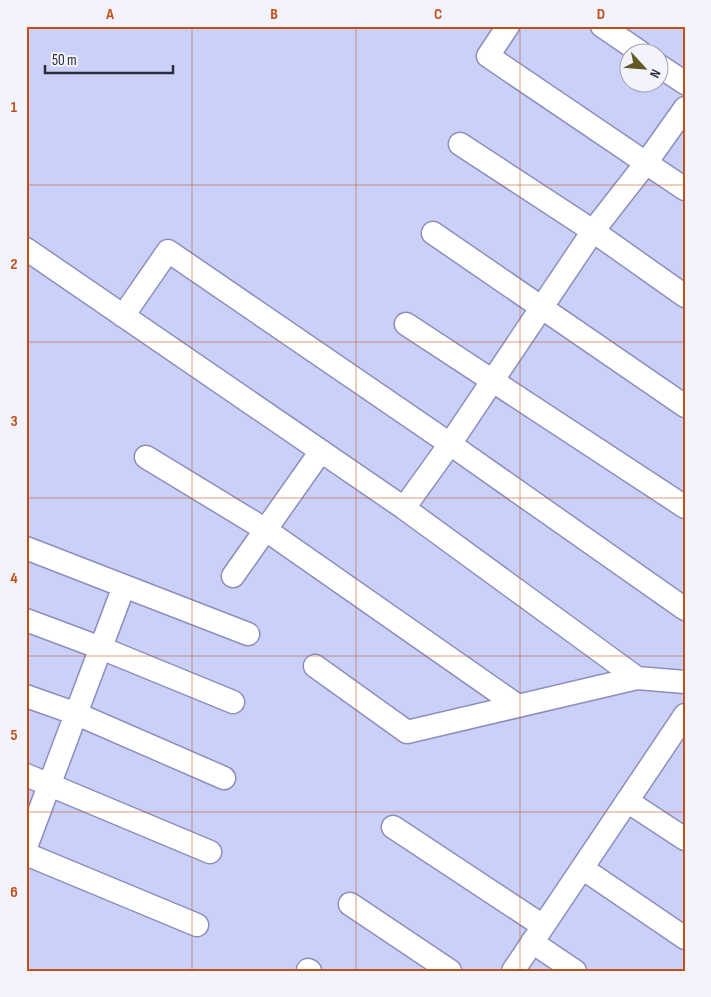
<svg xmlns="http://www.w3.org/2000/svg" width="711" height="997" font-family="'Sofia Sans Condensed',sans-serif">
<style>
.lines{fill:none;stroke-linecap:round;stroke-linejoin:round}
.minor-casing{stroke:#8b8fbe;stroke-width:25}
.minor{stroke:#fff;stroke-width:22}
.grid{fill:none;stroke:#c25016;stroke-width:1;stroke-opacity:0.55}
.neatline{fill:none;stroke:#c25016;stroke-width:2}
.grid-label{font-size:16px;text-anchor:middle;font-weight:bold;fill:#c25016}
</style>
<rect width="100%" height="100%" fill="#cbd0f8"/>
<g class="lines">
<g class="minor-casing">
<path id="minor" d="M508,26L488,56L646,163L685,108
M602,26L640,52
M658,65L685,83
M460,144L593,231L685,296
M433,233L685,406
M26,249L404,508L637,678
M123,316L168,251L450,444L685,609
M406,324L685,507
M146,457L266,530L518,706
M404,508L450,444L593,231L646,163L685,189
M26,548L124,586L26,847
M233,576L321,451
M124,586L248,634
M26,620L101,648L233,702
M315,666L407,732L637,678L685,682
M26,696L77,714L224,778
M26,775L210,852
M627,801L685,839
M393,827L543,926
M26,854L197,925
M582,868L685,938
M350,904L450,971
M532,942L575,971
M308,970L310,971
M513,971L685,715"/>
</g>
<use href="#minor" class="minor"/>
</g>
<path class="grid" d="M192,26V971M356,26V971M520,26V971M26,185H685M26,342H685M26,498H685M26,656H685M26,812H685"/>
<rect width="711" height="997" fill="none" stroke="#f2f3fd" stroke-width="55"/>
<g transform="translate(644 68) rotate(116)"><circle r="24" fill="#f2f3fd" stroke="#a2a3b1"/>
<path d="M0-4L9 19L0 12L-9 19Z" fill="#615926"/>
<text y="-8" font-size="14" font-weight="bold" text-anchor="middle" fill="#292b3e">N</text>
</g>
<path d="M45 65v8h128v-8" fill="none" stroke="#292b3e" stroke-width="2.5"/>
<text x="52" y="65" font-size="15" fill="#292b3e" stroke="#f2f3fd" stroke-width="4" paint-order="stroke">50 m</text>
<rect x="28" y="28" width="656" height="942" class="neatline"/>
<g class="grid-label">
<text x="110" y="19">A</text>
<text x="274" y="19">B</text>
<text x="438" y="19">C</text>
<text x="601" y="19">D</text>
<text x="14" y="112">1</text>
<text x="14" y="269">2</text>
<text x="14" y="426">3</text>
<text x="14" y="583">4</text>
<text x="14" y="740">5</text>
<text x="14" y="897">6</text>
</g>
</svg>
